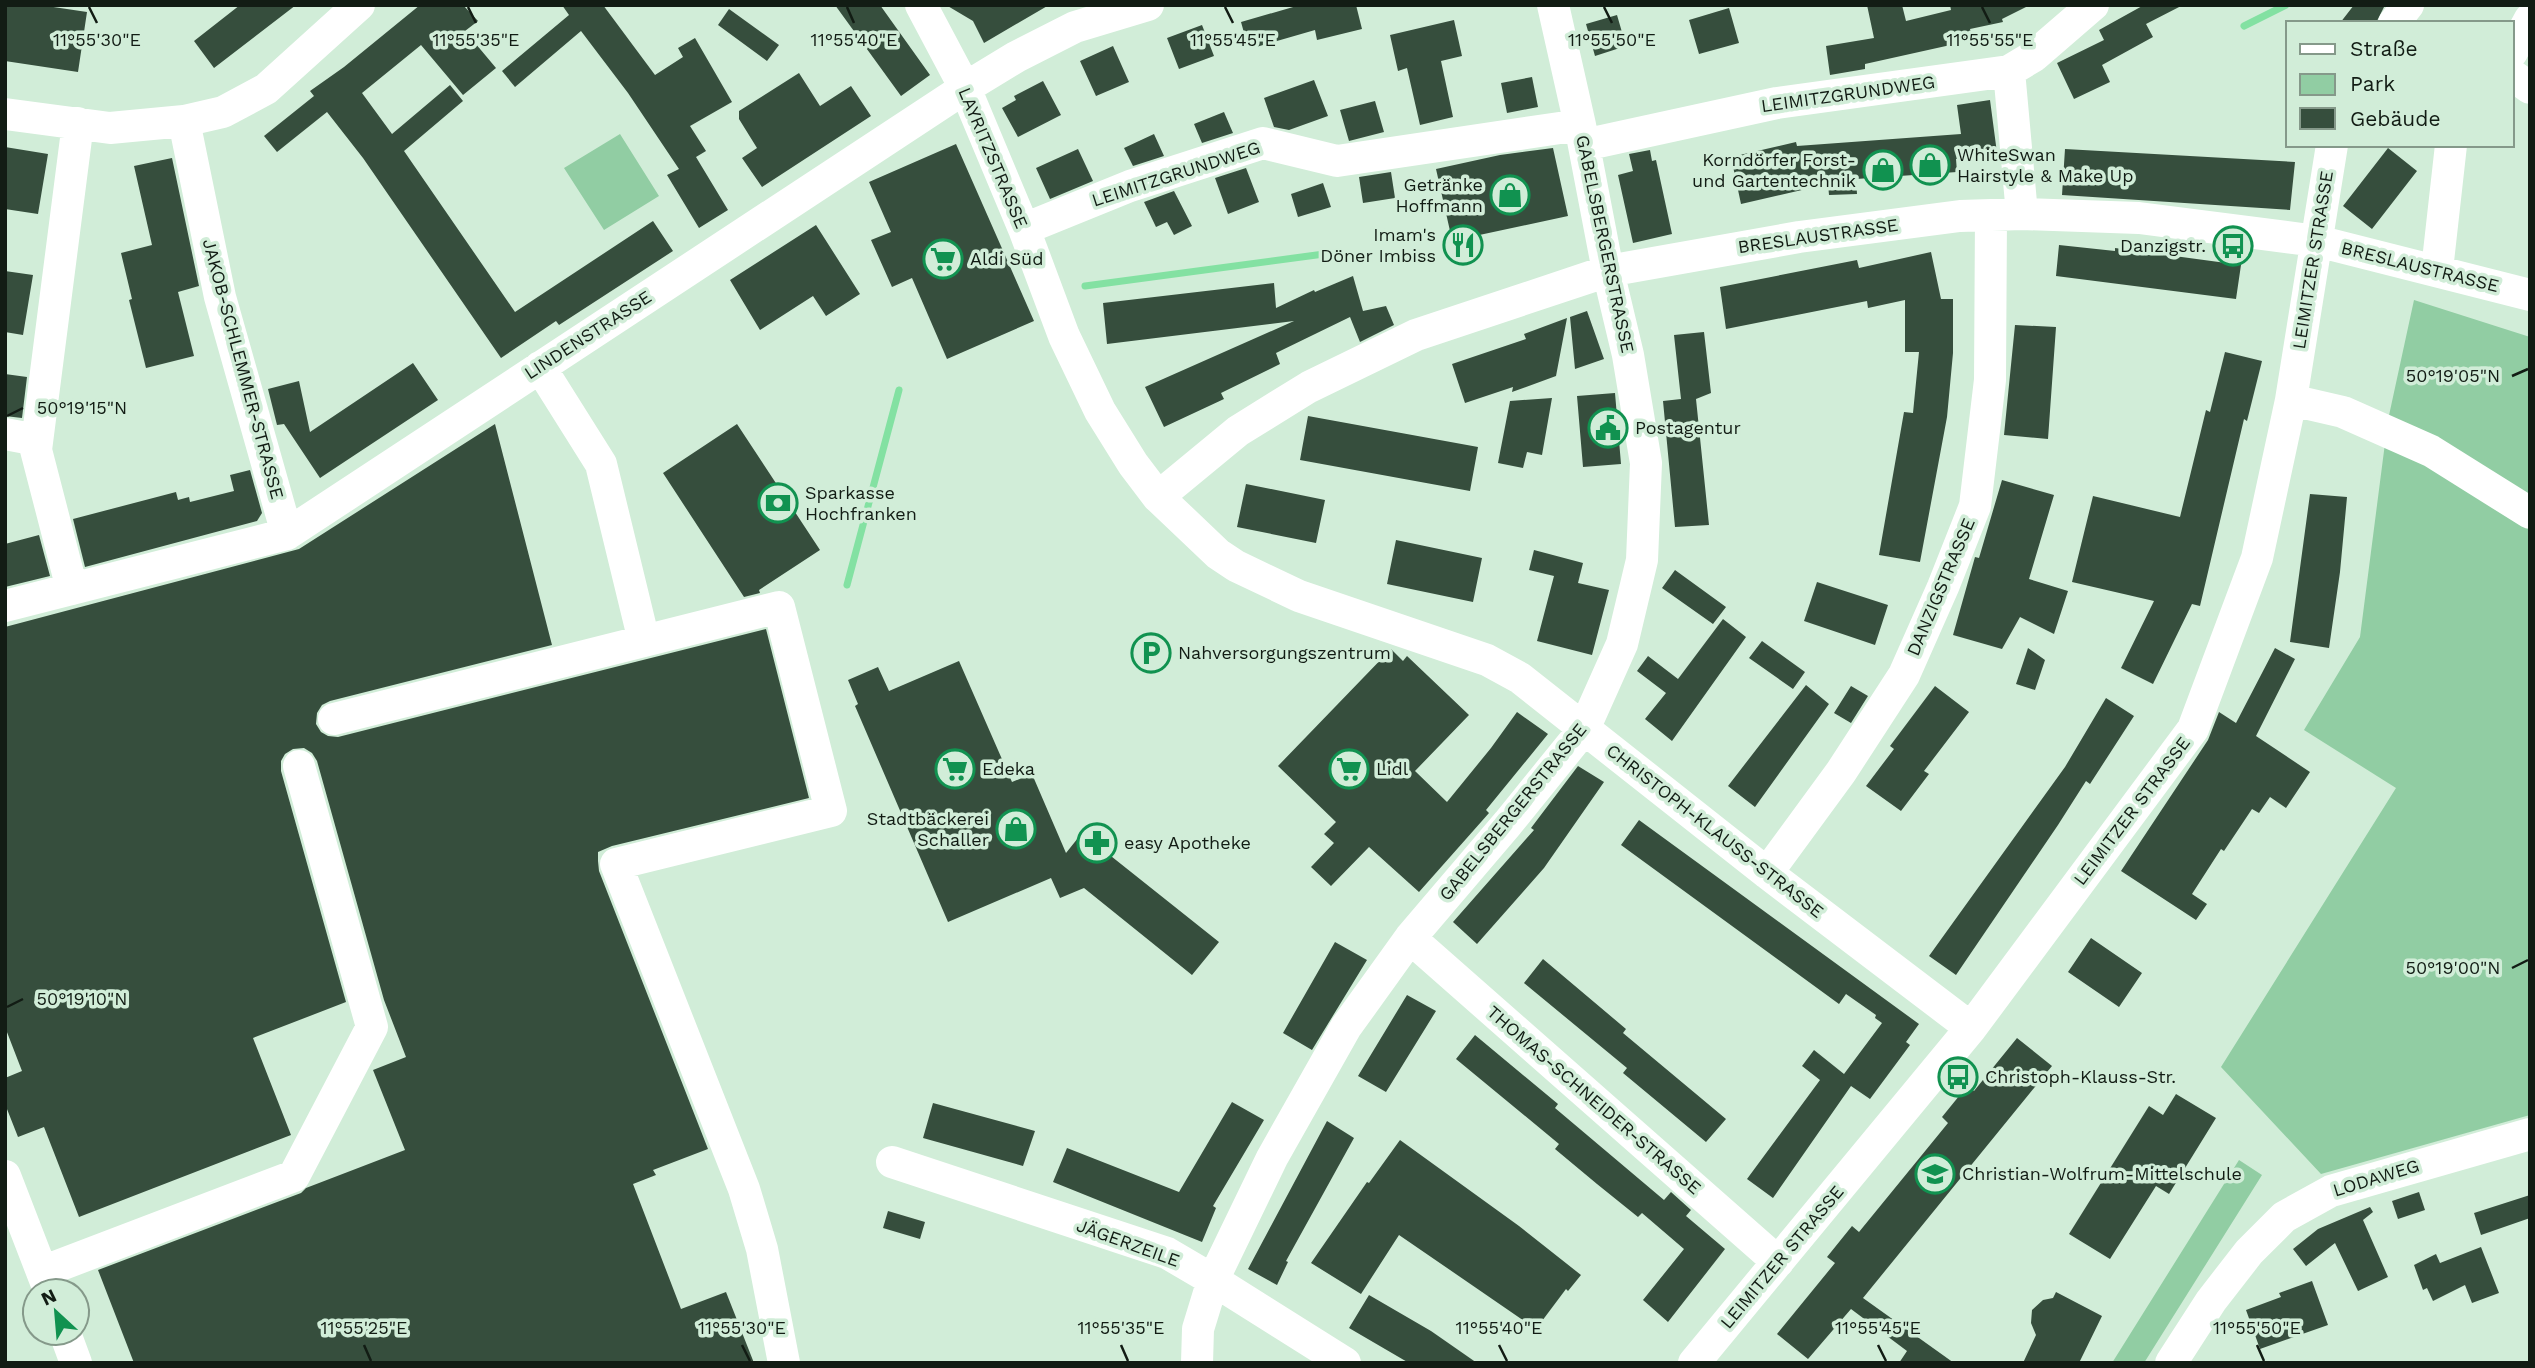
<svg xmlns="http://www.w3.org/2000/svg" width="2535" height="1368" font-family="'Work Sans',sans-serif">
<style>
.green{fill:#91cda3}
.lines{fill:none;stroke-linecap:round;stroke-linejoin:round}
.stream{stroke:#83e1a2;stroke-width:7}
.building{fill:#364e3d}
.minor{stroke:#fff;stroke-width:32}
.ticks{fill:none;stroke:#121c14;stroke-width:2.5}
.labels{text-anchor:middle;stroke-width:7;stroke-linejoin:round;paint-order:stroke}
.street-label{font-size:18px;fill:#121c14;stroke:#d1edd8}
.poi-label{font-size:18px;fill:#121c14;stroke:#d1edd8;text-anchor:start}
.ticks-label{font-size:18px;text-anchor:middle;fill:#121c14;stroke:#d1edd8;stroke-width:7;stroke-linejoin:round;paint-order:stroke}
</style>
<rect width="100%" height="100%" fill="#d1edd8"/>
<path class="green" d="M620,134L659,196L604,230L564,168Z
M2414,300L2530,337V1115L2321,1174L2221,1067L2396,788L2304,730L2360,637L2388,420Z
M2239,1160L2262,1175L2144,1363H2112Z"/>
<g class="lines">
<path class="stream" d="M2244,26L2286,5
M1085,286L1324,254
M847,585L899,390"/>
</g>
<path class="building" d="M5,5H40L87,12L78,72L5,61Z
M240,5H296L214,68L194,41Z
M420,5H463L478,21L465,31L496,68L463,95L421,45L362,93L392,134L450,85L463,101L404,151L515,312L653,221L673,251L559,325L556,321L501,358L363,158L327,112L277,152L264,136L314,96L310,91L344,67Z
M562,5H603L655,75L683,57L678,48L695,38L732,102L690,126L706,151L696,157L728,210L699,228L667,175L679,169L628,93L581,31L515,87L502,71L569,15Z
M835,5H880L930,75L901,96Z
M946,5H1049L984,43L973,21Z
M1300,5H1356L1362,29L1317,40L1315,30L1256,47H1248L1241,22Z
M1867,5H1902L1906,21L1951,10L1950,5H2030L2002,19L2003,22L1970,29L1973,40L1865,64V69L1830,75L1826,46L1874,38Z
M2144,5H2183L2146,24L2153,37L2102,65L2110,82L2074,99L2057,63L2104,40L2099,30Z
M2354,5H2385L2376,23H2340Z
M1729,8L1739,43L1699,54L1689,20Z
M729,9L779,45L767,61L718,25Z
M1617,15L1626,46L1595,56L1586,24Z
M1454,20L1462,56L1441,61L1453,117L1420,125L1407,68L1398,71L1390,35Z
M1202,25L1214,56L1179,69L1167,38Z
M1113,46L1129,82L1096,96L1080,61Z
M799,73L820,106L851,86L871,116L762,187L742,158L757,148L739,119V111Z
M1532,77L1538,107L1507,113L1501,83Z
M1314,80L1328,116L1289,130L1274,127L1264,98Z
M1043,81L1061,115L1018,137L1002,108L1016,100L1014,96Z
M1990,100L1997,153L1956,159L1957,172L1856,179L1857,194L1829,195L1828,184L1741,204L1731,157L1796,142L1797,146L1961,134L1957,105Z
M1375,101L1384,132L1349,141L1340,110Z
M1224,112L1233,133L1202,143L1194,124Z
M1154,134L1164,156L1133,166L1124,148Z
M956,144L1034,321L947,359L912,278L892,287L871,240L891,232L869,182Z
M5,147L48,154L38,214L5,209Z
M1553,148L1568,216L1470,237L1473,249L1455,253L1436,169L1500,155Z
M2388,148L2417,171L2372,229L2343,206Z
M1078,149L1093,181L1050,199L1036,168Z
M2065,149L2295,162L2290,210L2062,195Z
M1650,150L1652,161L1656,160L1672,234L1633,243L1618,175L1633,171L1629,154Z
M172,158L199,286L178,292L194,356L146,368L129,300L132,299L121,253L152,245L134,166Z
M1246,168L1259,202L1228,214L1215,178Z
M1391,172L1395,198L1363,203L1359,177Z
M1323,183L1331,207L1298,217L1291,194Z
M1174,191L1192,226L1174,235L1167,222L1156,227L1144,202Z
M816,225L860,294L826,316L813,296L760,330L730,280Z
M2059,245L2115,251V248L2241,265L2236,299L2056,276Z
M1931,252L1941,299H1953V353L1947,417L1920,562L1879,555L1904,412L1913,413L1919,352H1905V300L1868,308L1867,301L1726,329L1720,287L1857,260L1859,268Z
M5,271L33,275L23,335L5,332Z
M1353,276L1363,311L1386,306L1394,325L1360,342L1350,317L1276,353L1280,364L1221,393L1224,399L1164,427L1145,387L1294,321L1107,344L1103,303L1274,283L1276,308L1314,290L1315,292Z
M1587,311L1604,359L1575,369L1570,317Z
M1567,318L1556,376L1512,392L1513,387L1465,403L1452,364L1526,339L1524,334Z
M2015,325L2056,327L2048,439L2004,435Z
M1704,332L1711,393L1696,399L1709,525L1675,527L1663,401L1681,399L1674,335Z
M2225,352L2262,361L2247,421L2244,419L2200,606L2192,604L2153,684L2121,668L2154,601L2072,582L2093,496L2180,517L2206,410L2210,412Z
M413,363L438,400L320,478L284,424L277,425L268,389L299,381L310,432Z
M5,374L27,377L22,418L5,416Z
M1615,393L1621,464L1583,467L1577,396Z
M1552,398L1542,455L1527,452L1523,468L1498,463L1510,401Z
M1308,416L1478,447L1470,491L1300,460Z
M495,424L552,645L330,701L322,705L317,713L316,724L321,732L328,736L338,737L766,629L809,798L612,846L598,852V861L599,871L708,1149L653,1170L656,1175L633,1184L681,1309L726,1292L754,1363H134L98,1270L301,1193L306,1188L405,1150L373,1070L406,1057L384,1000L317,761L312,753L304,748L293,749L285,754L281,761V771L346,1002L253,1038L291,1135L79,1217L44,1127L18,1137L5,1104V1078L22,1071L5,1027V627L299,549Z
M737,424L820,550L759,590L760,593L744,597L663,473Z
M250,470L262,513L257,521L85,567L73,519L176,492L178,500L189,497L190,502L234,491L230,475Z
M2002,480L2054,495L2029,579L2068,591L2054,634L2020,617L2002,649L1953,635L1975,557L1979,558Z
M1246,484L1325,500L1316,543L1237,527Z
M2310,494L2347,497L2340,572L2329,648L2290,642Z
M39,535L50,576L5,587V544Z
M1396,540L1482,558L1473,602L1387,584Z
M1534,550L1583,563L1578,583L1609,590L1592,655L1537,641L1554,576L1529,570Z
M1675,570L1726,607L1713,624L1662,588Z
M1817,582L1888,605L1875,645L1804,621Z
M1723,619L1746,637L1672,741L1645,719L1666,693L1637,671L1648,656L1678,679Z
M1762,641L1805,672L1793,689L1749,658Z
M2028,648L2045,660L2035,690L2016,684Z
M2275,648L2295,659L2256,736L2310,772L2286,808L2270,797L2259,813L2252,809L2224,851L2221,849L2192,894L2207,904L2196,920L2121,871L2208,740L2219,712L2236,723Z
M1391,649L1403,661L1407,656L1469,715L1415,771L1447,802L1491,748L1517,712L1548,734L1486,810L1489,813L1419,892L1369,847L1331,886L1311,867L1334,843L1324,834L1336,822L1278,766Z
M959,661L1012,782L1032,774L1066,853L1082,833L1219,942L1192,975L1084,888L1060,898L1051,878L948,922L855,706L858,704L848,680L878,667L889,691Z
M1806,685L1829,704L1755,807L1728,786Z
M1851,686L1868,696L1851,723L1834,713Z
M1935,686L1969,712L1924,771L1929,774L1901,811L1866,786L1894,749L1890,746Z
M2106,698L2134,716L2090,784L2086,781L2058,825L1956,975L1929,956L2065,767Z
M1578,766L1604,782L1544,868L1477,944L1453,922L1534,830L1531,828Z
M1639,820L1919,1024L1906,1042L1910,1045L1870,1099L1851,1086L1773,1198L1747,1179L1820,1080L1802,1066L1814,1050L1844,1074L1882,1023L1875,1018L1876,1015L1846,994L1839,1004L1621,845Z
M2091,938L2142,973L2119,1007L2068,972Z
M1335,942L1367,960L1312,1050L1283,1033Z
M1543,959L1626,1029L1623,1033L1726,1119L1706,1142L1623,1073L1627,1068L1524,983Z
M1407,995L1436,1011L1386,1092L1358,1076Z
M1475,1035L1558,1104L1555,1108L1664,1200L1671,1192L1691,1210L1686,1216L1725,1249L1668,1322L1643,1300L1684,1249L1642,1213L1638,1217L1597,1184L1555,1149L1559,1144L1456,1059Z
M2017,1038L2052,1066L1863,1298L1954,1363H1899L1907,1351L1851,1309L1808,1359L1777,1334L1835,1263L1827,1257L1852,1226L1859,1232L1948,1123L1942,1117L1968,1085L1974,1091Z
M2176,1094L2216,1118L2169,1194L2156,1186L2110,1259L2069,1234L2149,1106L2163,1115Z
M1232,1102L1264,1120L1213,1206L1216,1208L1202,1242L1053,1182L1067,1148L1179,1192Z
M933,1103L1035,1131L1023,1166L923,1138Z
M1327,1121L1354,1138L1286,1261L1288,1262L1277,1285L1248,1269Z
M1400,1140L1519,1226L1581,1275L1568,1291L1566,1289L1536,1329L1399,1235L1361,1294L1311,1263L1367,1182L1369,1183Z
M2419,1192L2425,1210L2398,1219L2392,1201Z
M2530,1195V1218L2481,1235L2474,1213Z
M2370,1207L2373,1212L2363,1220L2388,1277L2358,1291L2335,1243L2306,1266L2293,1249L2318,1229Z
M888,1211L925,1222L920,1239L883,1228Z
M2481,1247L2499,1293L2472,1303L2465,1285L2433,1301L2427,1288L2423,1290L2414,1265L2436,1254L2440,1263Z
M2312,1281L2328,1325L2260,1349L2246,1310L2281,1297L2279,1293Z
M2056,1292L2102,1316L2079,1363H2023L2036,1335L2031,1323L2032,1310L2043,1300L2053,1298Z
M1369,1295L1431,1331L1477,1363H1409L1349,1328Z"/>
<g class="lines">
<path class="minor" d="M921,5L965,88L1024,229L1064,336L1100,411L1133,464L1158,497L1218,554L1236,566L1299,596L1487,660L1520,678L1767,873L1971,1028
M2394,23L2408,5
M2512,52L2530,19
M2009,71L2022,214
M2512,75L2530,88
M5,114L110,128L184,121L223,112L266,89L359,5
M184,121L220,297L287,534
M1584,145L1777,103L2009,71L2034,56L2093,5
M1024,229L1130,186L1263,143L1337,161L1580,125
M2437,270L2451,145
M540,367L601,464L644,641
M2291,400L2343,412L2431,451L2530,513
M5,434L37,440
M1158,497L1238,431L1309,387L1416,335L1608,271L1799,237L1960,216L2022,214L2139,218L2317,241L2530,295
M72,589L36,450L78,123
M5,606L287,534L965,88L1016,57L1075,27L1148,5
M334,719L779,607L831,811L616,864L744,1189L762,1249L784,1363
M1767,873L1841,772L1904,675L1943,587L1975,506L1990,380L1991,216
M1410,938L1778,1262
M892,1162L1167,1253L1213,1280L1345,1363
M5,1176L49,1290
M42,1272L294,1176L372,1027L299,766
M65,1333L76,1363
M1197,1363L1198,1329L1213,1280L1272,1158L1346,1027L1410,938L1508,823L1584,729L1622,644L1642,560L1646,463L1628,355L1608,271L1580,125L1553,5
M1694,1363L1971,1028L2193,729L2257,558L2291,400L2332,145
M2171,1363L2211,1301L2249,1252L2284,1217L2331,1191L2530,1134"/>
</g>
<path class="ticks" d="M89,7L97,23M468,7L476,23M847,7L854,23M1225,7L1233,23M1604,7L1612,23M1982,7L1990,23M2512,376L2528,369M7,416L23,408M2512,968L2528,960M7,1007L23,999M364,1345L371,1361M742,1345L750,1361M1121,1345L1128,1361M1499,1345L1507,1361M1878,1345L1886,1361M2257,1345L2264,1361"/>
<defs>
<g id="shop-ring" transform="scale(2.0125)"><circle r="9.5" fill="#d1edd8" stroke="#119250" stroke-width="1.5"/><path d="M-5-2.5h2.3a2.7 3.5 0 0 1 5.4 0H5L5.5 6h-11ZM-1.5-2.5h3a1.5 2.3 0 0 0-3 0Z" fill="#119250"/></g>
<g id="restaurant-ring" transform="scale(2.0125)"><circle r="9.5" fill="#d1edd8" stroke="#119250" stroke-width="1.5"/><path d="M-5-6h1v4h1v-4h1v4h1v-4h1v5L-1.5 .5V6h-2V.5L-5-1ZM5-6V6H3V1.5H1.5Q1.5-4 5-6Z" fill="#119250"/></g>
<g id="bus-ring" transform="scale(2.0125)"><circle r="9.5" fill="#d1edd8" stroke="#119250" stroke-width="1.5"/><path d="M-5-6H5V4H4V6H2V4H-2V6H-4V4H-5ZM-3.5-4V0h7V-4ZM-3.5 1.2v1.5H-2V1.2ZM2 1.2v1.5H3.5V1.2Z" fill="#119250"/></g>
<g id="supermarket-ring" transform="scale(2.0125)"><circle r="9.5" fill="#d1edd8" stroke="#119250" stroke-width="1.5"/><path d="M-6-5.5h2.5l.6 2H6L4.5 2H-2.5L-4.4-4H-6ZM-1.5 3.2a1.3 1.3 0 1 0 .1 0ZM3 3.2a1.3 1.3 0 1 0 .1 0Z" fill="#119250"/></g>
<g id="civic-ring" transform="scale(2.0125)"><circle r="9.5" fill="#d1edd8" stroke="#119250" stroke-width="1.5"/><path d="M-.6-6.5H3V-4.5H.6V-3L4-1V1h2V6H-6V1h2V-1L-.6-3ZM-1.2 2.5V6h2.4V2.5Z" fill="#119250"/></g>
<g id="bank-ring" transform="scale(2.0125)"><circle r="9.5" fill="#d1edd8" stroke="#119250" stroke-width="1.5"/><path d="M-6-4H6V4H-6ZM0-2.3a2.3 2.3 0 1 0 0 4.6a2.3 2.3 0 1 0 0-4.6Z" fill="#119250"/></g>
<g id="parking-ring" transform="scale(2.0125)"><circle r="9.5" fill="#d1edd8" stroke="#119250" stroke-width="1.5"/><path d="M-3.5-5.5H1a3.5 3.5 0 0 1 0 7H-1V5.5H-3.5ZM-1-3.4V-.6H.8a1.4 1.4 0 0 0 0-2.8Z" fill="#119250"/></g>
<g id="pharmacy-ring" transform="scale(2.0125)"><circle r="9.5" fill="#d1edd8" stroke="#119250" stroke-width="1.5"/><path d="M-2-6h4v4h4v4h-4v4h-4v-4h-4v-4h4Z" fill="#119250"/></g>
<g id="school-ring" transform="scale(2.0125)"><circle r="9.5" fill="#d1edd8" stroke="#119250" stroke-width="1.5"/><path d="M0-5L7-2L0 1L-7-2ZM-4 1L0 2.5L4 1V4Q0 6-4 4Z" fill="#119250"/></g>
</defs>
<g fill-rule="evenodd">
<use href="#shop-ring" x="1930" y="165"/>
<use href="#shop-ring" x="1883" y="170"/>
<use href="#shop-ring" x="1510" y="195"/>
<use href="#restaurant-ring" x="1463" y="245"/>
<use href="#bus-ring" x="2233" y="246"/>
<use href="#supermarket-ring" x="943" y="259"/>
<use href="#civic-ring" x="1608" y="428"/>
<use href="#bank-ring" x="778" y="503"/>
<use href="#parking-ring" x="1151" y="653"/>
<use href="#supermarket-ring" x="955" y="769"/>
<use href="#supermarket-ring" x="1349" y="769"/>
<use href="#shop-ring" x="1016" y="829"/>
<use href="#pharmacy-ring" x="1097" y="843"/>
<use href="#bus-ring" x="1958" y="1077"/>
<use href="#school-ring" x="1935" y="1174"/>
</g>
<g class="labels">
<g class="street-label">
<text transform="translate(1848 94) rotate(-8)" y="6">LEIMITZGRUNDWEG</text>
<text transform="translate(993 158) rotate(67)" y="6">LAYRITZSTRASSE</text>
<text transform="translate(1176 174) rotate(-18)" y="6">LEIMITZGRUNDWEG</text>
<text transform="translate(1818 236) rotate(-8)" y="6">BRESLAUSTRASSE</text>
<text transform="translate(1605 244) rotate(78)" y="6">GABELSBERGERSTRASSE</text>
<text transform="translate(2313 260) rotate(-81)" y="6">LEIMITZER STRASSE</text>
<text transform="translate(2420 267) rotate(14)" y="6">BRESLAUSTRASSE</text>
<text transform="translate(588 335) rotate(-33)" y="6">LINDENSTRASSE</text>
<text transform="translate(243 369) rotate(75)" y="6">JAKOB-SCHLEMMER-STRASSE</text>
<text transform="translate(1941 587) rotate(-67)" y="6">DANZIGSTRASSE</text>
<text transform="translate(2132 811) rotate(-53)" y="6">LEIMITZER STRASSE</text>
<text transform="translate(1513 812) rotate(-51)" y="6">GABELSBERGERSTRASSE</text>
<text transform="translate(1715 831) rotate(38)" y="6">CHRISTOPH-KLAUSS-STRASSE</text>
<text transform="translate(1594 1100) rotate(41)" y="6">THOMAS-SCHNEIDER-STRASSE</text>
<text transform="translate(2376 1178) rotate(-17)" y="6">LODAWEG</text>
<text transform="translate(1128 1243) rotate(20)" y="6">JÄGERZEILE</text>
<text transform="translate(1782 1257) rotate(-50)" y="6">LEIMITZER STRASSE</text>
</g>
<g class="poi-label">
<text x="1957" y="161">WhiteSwan<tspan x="1957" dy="21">Hairstyle &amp; Make Up</tspan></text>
<text x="1856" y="166" text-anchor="end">Korndörfer Forst-<tspan x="1856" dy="21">und Gartentechnik</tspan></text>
<text x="1483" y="191" text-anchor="end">Getränke<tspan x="1483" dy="21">Hoffmann</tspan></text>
<text x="1436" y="241" text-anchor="end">Imam's<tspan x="1436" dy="21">Döner Imbiss</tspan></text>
<text x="2206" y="252" text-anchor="end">Danzigstr.</text>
<text x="970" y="265">Aldi Süd</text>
<text x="1635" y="434">Postagentur</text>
<text x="805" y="499">Sparkasse<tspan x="805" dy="21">Hochfranken</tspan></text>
<text x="1178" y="659">Nahversorgungszentrum</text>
<text x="982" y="775">Edeka</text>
<text x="1376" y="775">Lidl</text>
<text x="989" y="825" text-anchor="end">Stadtbäckerei<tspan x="989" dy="21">Schaller</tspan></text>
<text x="1124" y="849">easy Apotheke</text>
<text x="1985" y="1083">Christoph-Klauss-Str.</text>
<text x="1962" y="1180">Christian-Wolfrum-Mittelschule</text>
</g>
</g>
<g class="ticks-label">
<text x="854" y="46">11°55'40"E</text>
<text x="1612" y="46">11°55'50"E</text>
<text x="1990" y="46">11°55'55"E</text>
<text x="97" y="46">11°55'30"E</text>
<text x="476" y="46">11°55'35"E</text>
<text x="1233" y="46">11°55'45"E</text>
<text x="2453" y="382">50°19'05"N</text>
<text x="82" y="414">50°19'15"N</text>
<text x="2453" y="974">50°19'00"N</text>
<text x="82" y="1005">50°19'10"N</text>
<text x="364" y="1334">11°55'25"E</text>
<text x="742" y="1334">11°55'30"E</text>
<text x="1121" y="1334">11°55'35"E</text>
<text x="1499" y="1334">11°55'40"E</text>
<text x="1878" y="1334">11°55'45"E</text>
<text x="2257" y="1334">11°55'50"E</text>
</g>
<rect width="2535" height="1368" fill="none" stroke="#121c14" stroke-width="14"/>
<rect x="2286" y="21" width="228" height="126" fill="#d1edd8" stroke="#85998a" stroke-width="2"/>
<rect x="2300" y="44" width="35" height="10" fill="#ffffff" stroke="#85998a" stroke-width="2"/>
<text x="2350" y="56" font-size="21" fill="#121c14">Straße</text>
<rect x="2300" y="74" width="35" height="21" fill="#91cda3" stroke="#85998a" stroke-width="2"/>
<text x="2350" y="91" font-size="21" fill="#121c14">Park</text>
<rect x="2300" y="108" width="35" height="21" fill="#364e3d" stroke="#85998a" stroke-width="2"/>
<text x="2350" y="126" font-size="21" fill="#121c14">Gebäude</text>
<g transform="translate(56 1312) rotate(334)"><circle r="33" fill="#d1edd8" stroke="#85998a" stroke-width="2"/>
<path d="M0-5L12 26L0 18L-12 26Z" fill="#119250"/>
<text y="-10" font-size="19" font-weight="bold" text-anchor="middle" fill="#121c14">N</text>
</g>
</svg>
